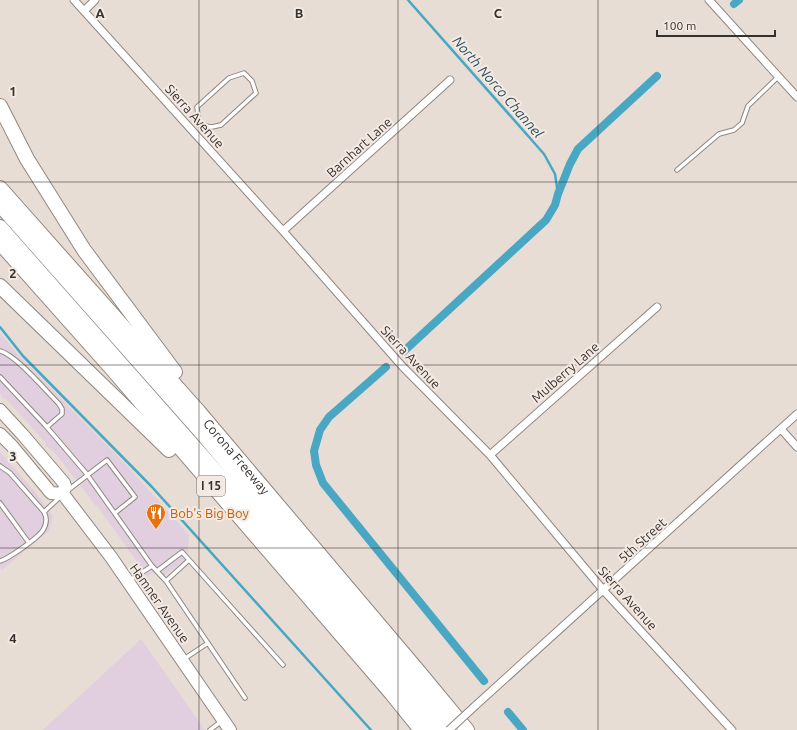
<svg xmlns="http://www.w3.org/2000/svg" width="797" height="730" font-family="Ubuntu,sans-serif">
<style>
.commercial{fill:#e1cfdf}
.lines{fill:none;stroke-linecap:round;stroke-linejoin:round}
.stream{stroke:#49a7c3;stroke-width:2.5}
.canal{stroke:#49a7c3;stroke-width:8}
.lane-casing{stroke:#8f867f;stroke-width:5.5}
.street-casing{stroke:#8f867f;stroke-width:9}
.primary-casing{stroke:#8f867f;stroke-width:14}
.highway-casing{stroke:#8f867f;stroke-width:16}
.lane{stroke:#fff;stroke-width:3.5}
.street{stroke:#fff;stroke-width:7}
.primary{stroke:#fff;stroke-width:12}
.highway{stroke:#fff;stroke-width:14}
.street-bridge-casing{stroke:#8f867f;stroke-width:9;stroke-linecap:butt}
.street-bridge{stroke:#fff;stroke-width:7}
.grid{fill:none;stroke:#35312e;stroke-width:1;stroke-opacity:0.55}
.labels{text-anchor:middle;stroke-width:4;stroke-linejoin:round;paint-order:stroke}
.shield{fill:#f5eae3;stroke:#6f6864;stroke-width:1}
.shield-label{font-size:12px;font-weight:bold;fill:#35312e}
.street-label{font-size:13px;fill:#35312e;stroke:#f5eae3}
.food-label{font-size:13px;fill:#c56008;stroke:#f5eae3;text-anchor:start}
.water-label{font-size:14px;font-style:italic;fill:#27505c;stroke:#f5eae3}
.grid-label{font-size:13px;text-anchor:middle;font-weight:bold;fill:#35312e;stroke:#f5eae3;stroke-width:4;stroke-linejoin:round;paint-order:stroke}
</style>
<rect width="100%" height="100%" fill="#e7ddd5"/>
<path class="commercial" d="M0,333L20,357L126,465L189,535L187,558L161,578L154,572L147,576L98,507L96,506L55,453L46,446L45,442L7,400L3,398L0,393Z
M0,452L35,492L53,516L49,531L2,570L0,567Z
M141,639L205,730H43Z"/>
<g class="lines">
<path class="stream" d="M408,0L544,154L555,174L558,194
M0,327L23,356L152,487L371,730"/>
<path class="canal" d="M734,4L739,0
M403,352L546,220L555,205L558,194L570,164L578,149L657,76
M386,367L329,417L320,430L314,451L316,465L323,483L484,681
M508,712L523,730"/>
<g class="lane-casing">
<path id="lane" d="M244,73L252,81L256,93L221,125L212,127L199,125L197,107L229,78Z
M677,170L719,134L734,130L742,123L748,106L778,77
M0,351C16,355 46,391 59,404L62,409V414L47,427
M0,377L45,425L86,473L152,566L130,580
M0,466L10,473L44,512C47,518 47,524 43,530C38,538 8,559 0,561
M67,491L107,460L135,497L115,513
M0,503L29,543
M44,512L61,496
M152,566L166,581L245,698
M157,571L182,552L283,665
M166,581L189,560
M184,659L208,643
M210,730L222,721"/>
</g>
<g class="street-casing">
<path id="street" d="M74,0L283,231L402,366L490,455L604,591L732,730
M709,0L797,97
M84,11L95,0
M283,231L450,80
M781,429L797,447
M490,455L657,307
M475,706L797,414"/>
</g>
<g class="primary-casing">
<path id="primary" d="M0,410L23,435L64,483L65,486L63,494
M0,434L12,446L51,493L63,494L111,557L230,730"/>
</g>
<g class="highway-casing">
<g id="highway">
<path d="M0,106L27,159L84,250L175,372"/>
<path id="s1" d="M0,188L199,412L419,672L467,730"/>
<path d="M0,205L201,432L450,730"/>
<path d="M0,227L272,535L435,730"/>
<path d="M0,243L113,370L392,694L421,730"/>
<path d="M0,286L169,450"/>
</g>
</g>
<use href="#lane" class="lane"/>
<use href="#street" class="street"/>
<use href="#primary" class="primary"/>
<use href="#highway" class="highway"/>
<g class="street-bridge-casing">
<path id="street-bridge" d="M449,730L475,706"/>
</g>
<use href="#street-bridge" class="street-bridge"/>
</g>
<path class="grid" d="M199,0V730M398,0V730M598,0V730M0,182H797M0,365H797M0,548H797"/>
<defs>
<g id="restaurant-pin" transform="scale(1)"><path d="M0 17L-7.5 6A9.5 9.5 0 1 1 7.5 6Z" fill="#e8710a" stroke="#f5eae3"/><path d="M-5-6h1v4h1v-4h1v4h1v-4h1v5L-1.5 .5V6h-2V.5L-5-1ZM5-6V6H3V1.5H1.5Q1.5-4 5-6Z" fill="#fff"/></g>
</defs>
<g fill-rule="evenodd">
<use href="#restaurant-pin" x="156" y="513"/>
</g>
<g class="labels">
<rect class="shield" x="197" y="476" width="28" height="20" rx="3"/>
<g class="shield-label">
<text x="211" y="490">I 15</text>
</g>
<g class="street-label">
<text transform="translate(195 116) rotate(48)" y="5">Sierra Avenue</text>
<text transform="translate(359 147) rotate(-42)" y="5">Barnhart Lane</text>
<text transform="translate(411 357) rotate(47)" y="5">Sierra Avenue</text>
<text transform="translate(565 372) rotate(-41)" y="5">Mulberry Lane</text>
<text dy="5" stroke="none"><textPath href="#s1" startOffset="358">Corona Freeway</textPath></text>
<text transform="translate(642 540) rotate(-42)" y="5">5th Street</text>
<text transform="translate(628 598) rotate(48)" y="5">Sierra Avenue</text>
<text transform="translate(160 603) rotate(55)" y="5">Hamner Avenue</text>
</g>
<g class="food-label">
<text x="170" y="518">Bob's Big Boy</text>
</g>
<g class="water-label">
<text transform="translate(498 87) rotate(49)" y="5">North Norco Channel</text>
</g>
</g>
<g class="grid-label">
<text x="100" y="18">A</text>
<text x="299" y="18">B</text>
<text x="498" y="18">C</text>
<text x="13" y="96">1</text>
<text x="13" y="278">2</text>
<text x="13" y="461">3</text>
<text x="13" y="643">4</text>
</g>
<path d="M657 30v6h118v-6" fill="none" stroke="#35312e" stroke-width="2"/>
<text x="663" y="30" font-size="12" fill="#35312e" stroke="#f5eae3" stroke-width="3" paint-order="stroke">100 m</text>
</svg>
